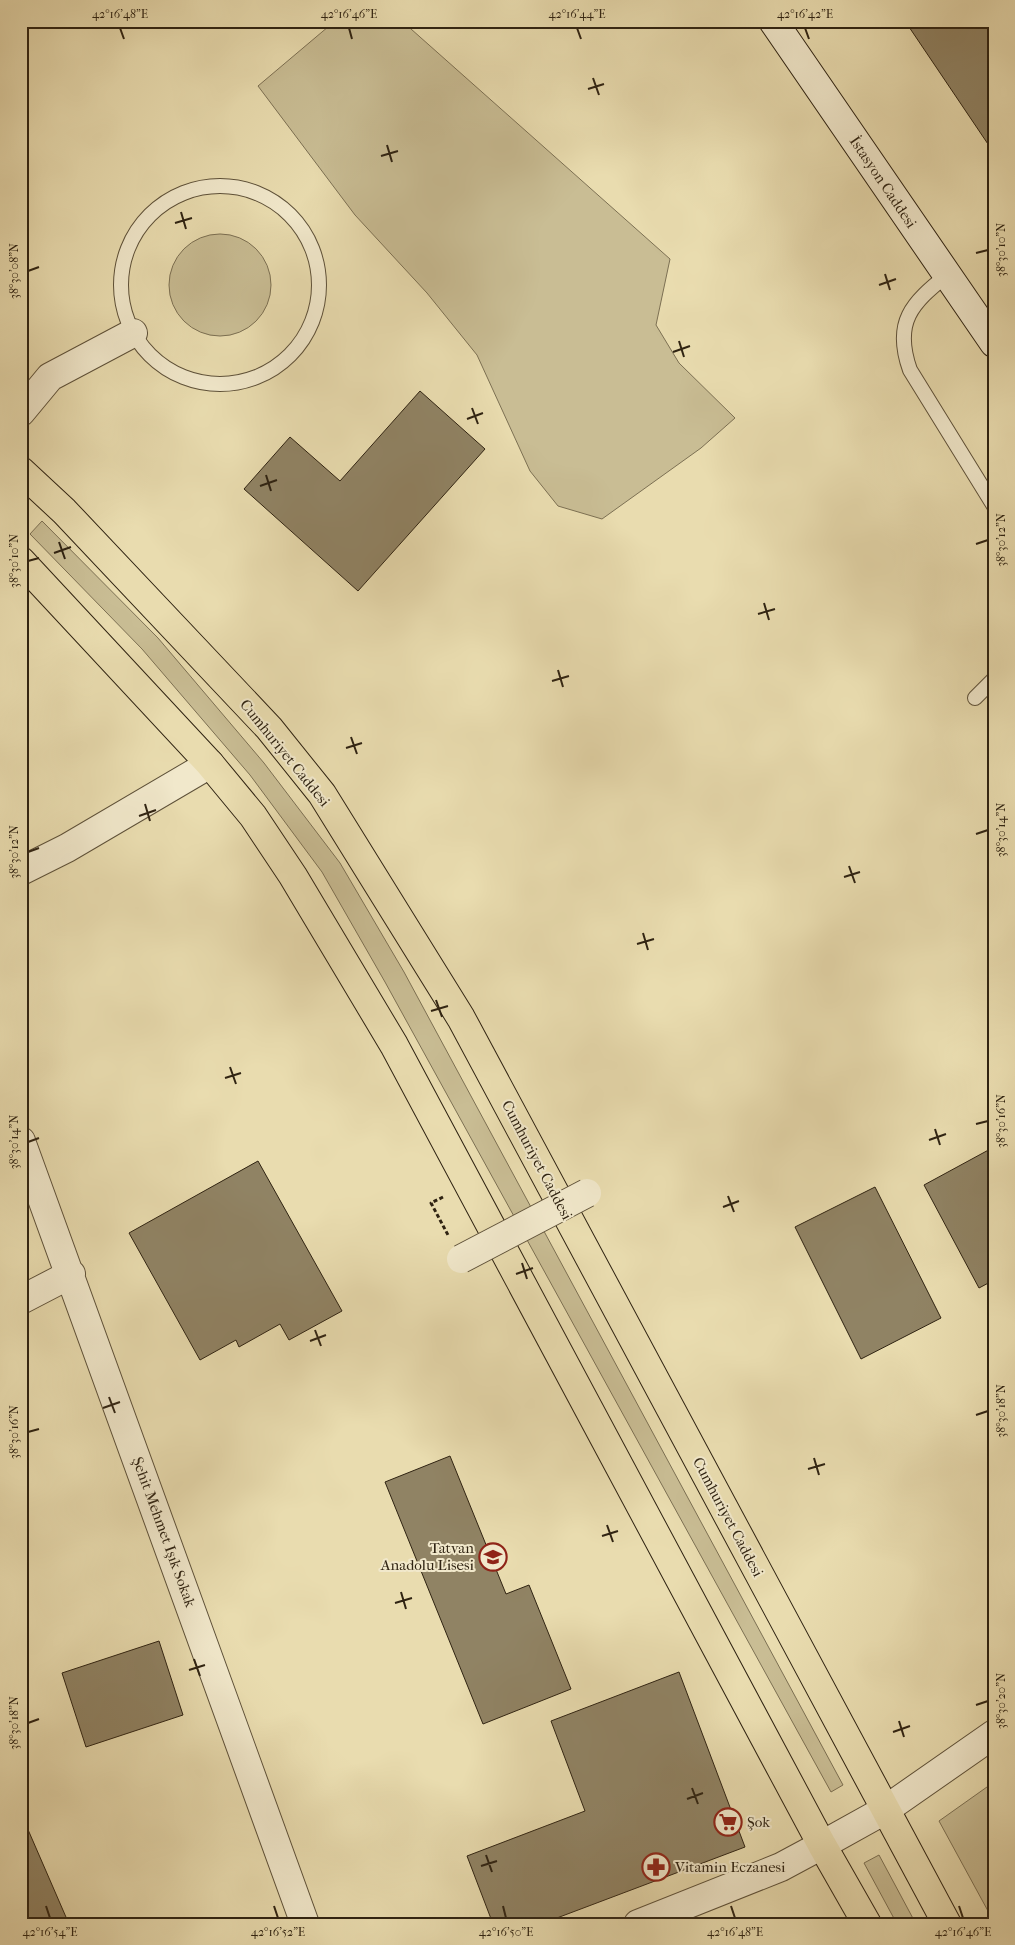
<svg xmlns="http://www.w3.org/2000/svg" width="1015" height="1945" font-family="'IM FELL French Canon',serif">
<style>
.green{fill:#c9bd94;stroke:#7c7053}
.building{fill:#908364;stroke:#2f2312}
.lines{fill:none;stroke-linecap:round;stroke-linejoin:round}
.lane-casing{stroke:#5e5139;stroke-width:16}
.street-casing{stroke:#5e5139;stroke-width:30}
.secondary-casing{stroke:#2f2312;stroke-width:30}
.highway-casing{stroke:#2f2312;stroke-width:30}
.path{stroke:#2f2312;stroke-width:3;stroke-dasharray:4 2.5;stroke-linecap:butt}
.lane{stroke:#f1e8cb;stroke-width:14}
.street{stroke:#f1e8cb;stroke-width:28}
.secondary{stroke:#f1e8cb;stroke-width:28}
.highway{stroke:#e9dcaf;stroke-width:28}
.street-bridge-casing{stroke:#5e5139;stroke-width:30;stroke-linecap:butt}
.street-bridge{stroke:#f1e8cb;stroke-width:28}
.ticks{fill:none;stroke:#2f2312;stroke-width:2}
.labels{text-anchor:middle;stroke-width:4;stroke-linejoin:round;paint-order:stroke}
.street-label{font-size:15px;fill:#2f2312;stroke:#f1e8cb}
.poi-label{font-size:15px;fill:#2f2312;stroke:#f1e8cb;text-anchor:start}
.neatline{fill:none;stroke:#2f2312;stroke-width:2}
.ticks-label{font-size:12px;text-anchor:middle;fill:#2f2312}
</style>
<rect width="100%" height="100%" fill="#e9dcaf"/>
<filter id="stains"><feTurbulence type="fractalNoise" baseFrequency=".004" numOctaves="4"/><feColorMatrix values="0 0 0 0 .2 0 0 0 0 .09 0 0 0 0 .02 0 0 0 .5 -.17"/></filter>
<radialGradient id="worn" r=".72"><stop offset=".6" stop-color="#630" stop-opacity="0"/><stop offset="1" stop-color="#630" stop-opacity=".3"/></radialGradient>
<path class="green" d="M335,21H402L670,259L656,325L679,363L735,418L701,448L602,519L558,506L530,471L477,355L427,293L355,215L258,86Z
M169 285a51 51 0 1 1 102 0a51 51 0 1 1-102 0Z
M42,521L158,638L264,763L340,863L404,972L843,1785L831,1792L385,982L322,872L250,775L142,649L30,534Z
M994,1782V1922L939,1821Z
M879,1855L916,1924H897L864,1863Z"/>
<path class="building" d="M905,21H994V153Z
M420,391L485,449L358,591L244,489L290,437L340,481Z
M21,770L28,782L21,786Z
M994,1147V1280L979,1288L924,1185Z
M258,1161L342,1311L289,1340L280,1324L239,1347L236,1340L200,1360L129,1233Z
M875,1187L941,1318L861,1359L795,1227Z
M450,1456L506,1594L529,1585L571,1689L483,1724L385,1482Z
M159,1641L183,1715L86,1747L62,1673Z
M679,1672L745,1847L541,1924H493L467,1856L585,1811L551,1721Z
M26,1825L69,1924H21V1827Z"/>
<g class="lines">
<g class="lane-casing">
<path id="lane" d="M121 285a99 99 0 1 1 198 0a99 99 0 1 1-198 0Z
M947,275C912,303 893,322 910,370L994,506
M975,698L994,679"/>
</g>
<g class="street-casing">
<path id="street" d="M21,412L50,377L133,333
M21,871L67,848L210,764
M21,1141L305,1924
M21,1300L71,1274
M638,1924L781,1867L822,1845L885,1810L994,1734"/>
</g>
<g class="secondary-casing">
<path id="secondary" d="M773,21L994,343"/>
</g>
<g class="highway-casing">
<path id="highway" d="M21,471L64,511L269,728L322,794L461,1018L947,1924
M21,561L210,764L253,816L293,876L394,1045L822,1845L867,1924"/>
</g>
<path class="path" d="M443,1197L431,1203L448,1235"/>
<use href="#lane" class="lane"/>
<use href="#street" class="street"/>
<use href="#secondary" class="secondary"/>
<use href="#highway" class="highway"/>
<g class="street-bridge-casing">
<path id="street-bridge" d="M461,1259L587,1193"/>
</g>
<use href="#street-bridge" class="street-bridge"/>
</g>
<path class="ticks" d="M120,28L124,39M349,28L352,39M577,28L581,39M805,28L809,39M593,78L599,95M588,89L604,84M387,145L392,162M381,156L398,151M181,212L186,229M175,223L192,218M976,253L988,250M28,271L39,267M885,274L890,290M879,285L896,279M679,341L684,357M673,352L690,346M472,408L478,424M467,419L483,413M266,475L271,491M260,486L277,480M59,542L65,559M976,544L988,540M54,553L71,547M28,561L39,558M764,603L769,620M758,614L775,609M558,670L563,687M552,681L569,676M351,737L357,754M346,748L362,743M145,804L150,821M139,816L156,810M976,834L988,830M28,852L39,848M849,866L855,883M844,877L860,872M643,933L648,950M637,944L654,939M436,1000L442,1017M431,1011L448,1006M230,1067L236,1084M225,1078L241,1073M976,1124L988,1121M935,1129L940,1145M929,1140L946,1134M28,1142L39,1138M728,1196L734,1212M723,1207L739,1201M522,1263L527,1279M516,1274L533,1268M315,1330L321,1346M310,1341L326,1335M109,1397L115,1413M103,1408L120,1402M976,1415L988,1411M28,1432L39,1429M814,1458L819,1475M808,1469L825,1464M607,1525L613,1542M602,1536L618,1531M401,1592L406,1609M395,1603L412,1598M194,1659L200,1676M189,1670L205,1665M976,1705L988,1701M899,1721L904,1737M28,1723L39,1719M893,1732L910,1726M692,1788L698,1804M687,1799L703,1793M486,1855L492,1872M481,1866L497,1861M46,1906L50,1918M274,1906L278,1918M503,1906L506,1918M731,1906L735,1918M959,1906L963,1918"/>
<defs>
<g id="school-ring" transform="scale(1.4375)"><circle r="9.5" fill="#f1e8cb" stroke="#8f2418" stroke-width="1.5"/><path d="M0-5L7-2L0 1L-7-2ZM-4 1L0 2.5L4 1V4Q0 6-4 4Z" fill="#8f2418"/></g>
<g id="supermarket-ring" transform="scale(1.4375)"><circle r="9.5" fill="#f1e8cb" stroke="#8f2418" stroke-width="1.5"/><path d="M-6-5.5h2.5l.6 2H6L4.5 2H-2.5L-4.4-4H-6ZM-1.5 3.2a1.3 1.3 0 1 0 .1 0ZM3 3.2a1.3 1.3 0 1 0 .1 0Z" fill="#8f2418"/></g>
<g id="pharmacy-ring" transform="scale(1.4375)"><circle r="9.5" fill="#f1e8cb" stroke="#8f2418" stroke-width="1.5"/><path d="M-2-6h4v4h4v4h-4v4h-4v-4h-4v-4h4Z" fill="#8f2418"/></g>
</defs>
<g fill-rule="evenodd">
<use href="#school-ring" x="493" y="1557"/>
<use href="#supermarket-ring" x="728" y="1822"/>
<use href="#pharmacy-ring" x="656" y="1867"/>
</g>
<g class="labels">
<g class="street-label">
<text transform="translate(883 182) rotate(56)" y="5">İstasyon Caddesi</text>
<text transform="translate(285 753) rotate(51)" y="5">Cumhuriyet Caddesi</text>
<text transform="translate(537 1160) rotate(62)" y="5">Cumhuriyet Caddesi</text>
<text transform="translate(728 1517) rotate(62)" y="5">Cumhuriyet Caddesi</text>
<text transform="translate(164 1532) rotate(70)" y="5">Şehit Mehmet Işık Sokak</text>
</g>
<g class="poi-label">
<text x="474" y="1553" text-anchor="end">Tatvan<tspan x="474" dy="17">Anadolu Lisesi</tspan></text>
<text x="747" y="1827">Şok</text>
<text x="675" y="1872">Vitamin Eczanesi</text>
</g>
</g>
<rect width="1015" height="1945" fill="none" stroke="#e9dcaf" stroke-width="55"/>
<rect x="28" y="28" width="960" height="1890" class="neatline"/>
<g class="ticks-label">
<text x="120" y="18">42°16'48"E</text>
<text x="349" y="18">42°16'46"E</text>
<text x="577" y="18">42°16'44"E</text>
<text x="805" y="18">42°16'42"E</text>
<text transform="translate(1001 250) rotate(-90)" y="4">38°30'10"N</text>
<text transform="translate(14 271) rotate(-90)" y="4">38°30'08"N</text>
<text transform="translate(1001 540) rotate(-90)" y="4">38°30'12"N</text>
<text transform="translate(14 561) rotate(-90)" y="4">38°30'10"N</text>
<text transform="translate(1001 830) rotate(-90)" y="4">38°30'14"N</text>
<text transform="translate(14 852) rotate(-90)" y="4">38°30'12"N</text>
<text transform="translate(1001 1121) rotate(-90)" y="4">38°30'16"N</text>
<text transform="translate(14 1142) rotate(-90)" y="4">38°30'14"N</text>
<text transform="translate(1001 1411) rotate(-90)" y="4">38°30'18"N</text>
<text transform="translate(14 1432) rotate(-90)" y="4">38°30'16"N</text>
<text transform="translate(1001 1701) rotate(-90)" y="4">38°30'20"N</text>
<text transform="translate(14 1723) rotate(-90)" y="4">38°30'18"N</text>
<text x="50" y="1936">42°16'54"E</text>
<text x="278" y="1936">42°16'52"E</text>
<text x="506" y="1936">42°16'50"E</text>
<text x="735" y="1936">42°16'48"E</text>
<text x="963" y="1936">42°16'46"E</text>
</g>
<rect width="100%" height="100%" filter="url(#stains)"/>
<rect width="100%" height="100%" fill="url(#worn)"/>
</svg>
